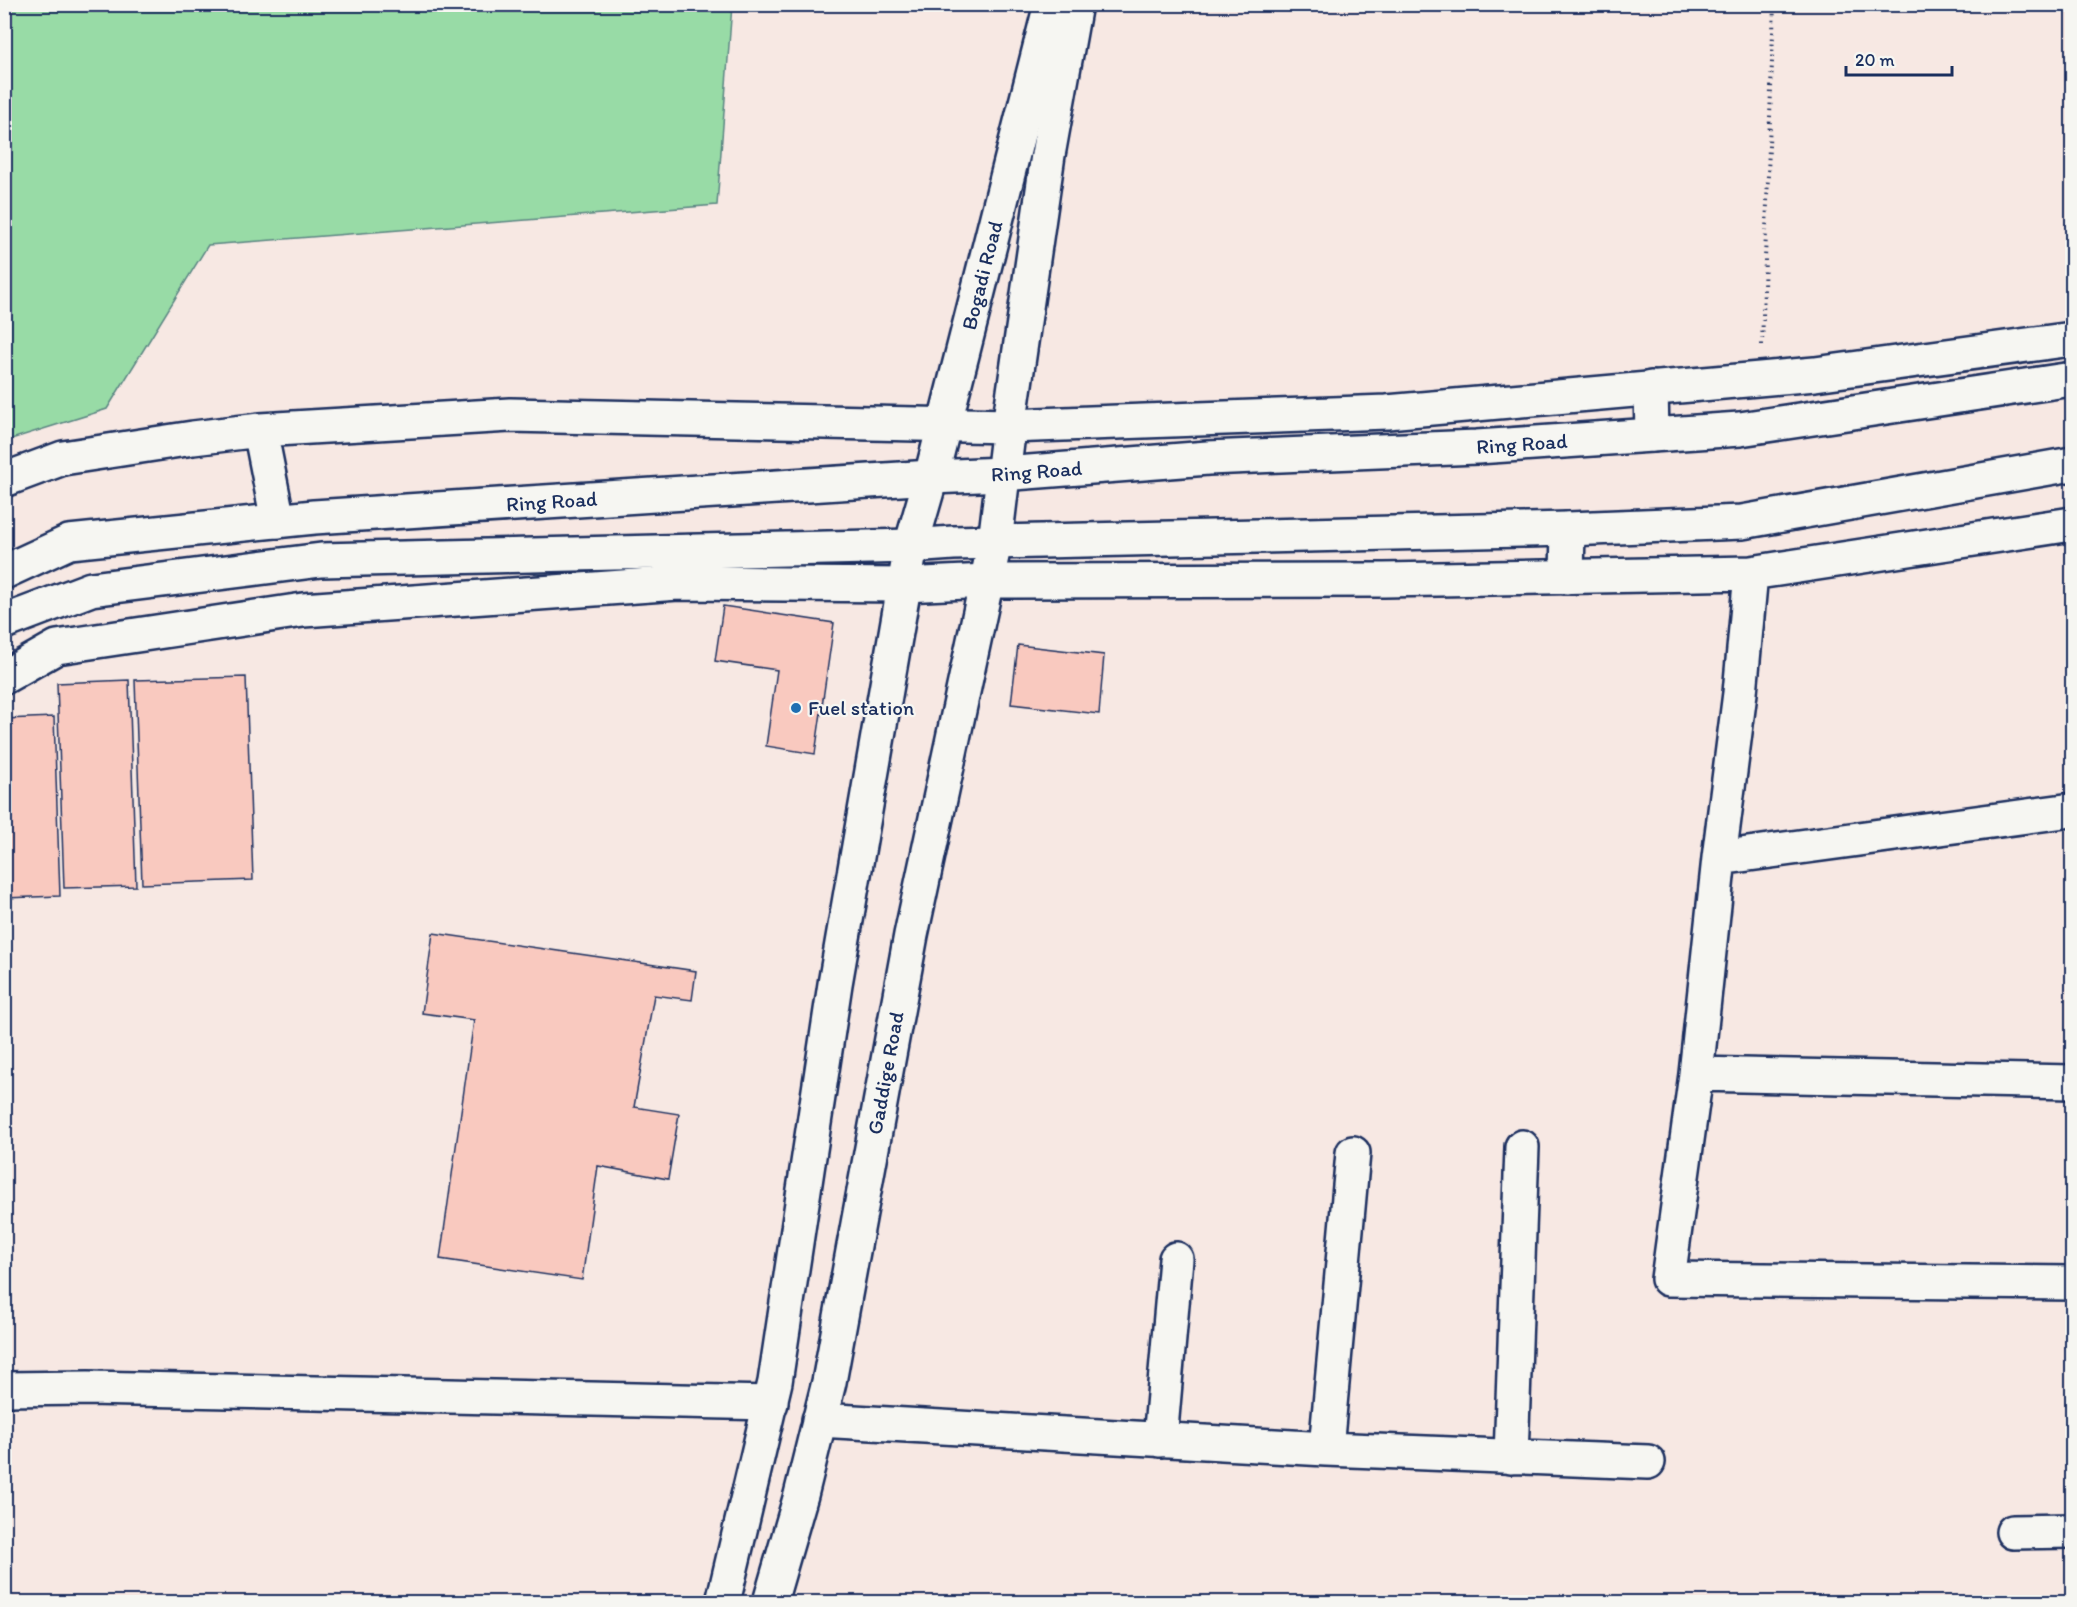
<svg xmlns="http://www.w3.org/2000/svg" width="2077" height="1607" font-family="Itim,sans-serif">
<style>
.green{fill:#98dba6;stroke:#5a8582;stroke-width:1.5}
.building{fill:#f9c9bf;stroke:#1b2f5e;stroke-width:1.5}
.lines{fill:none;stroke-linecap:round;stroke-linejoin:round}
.minor-casing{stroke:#1b2f5e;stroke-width:38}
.major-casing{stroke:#1b2f5e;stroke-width:38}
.highway-casing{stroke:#1b2f5e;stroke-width:38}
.path{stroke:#1b2f5e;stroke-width:4;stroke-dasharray:1.5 4.5;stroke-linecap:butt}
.minor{stroke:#f6f6f2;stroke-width:33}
.major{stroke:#f6f6f2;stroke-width:33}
.highway{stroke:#f6f6f2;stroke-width:33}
.poi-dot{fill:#1f6fb2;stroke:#f6f6f2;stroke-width:2}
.labels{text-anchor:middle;stroke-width:4.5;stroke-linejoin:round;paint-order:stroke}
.street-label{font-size:21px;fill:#1b2f5e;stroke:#f6f6f2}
.poi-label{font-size:21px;fill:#1b2f5e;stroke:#f6f6f2;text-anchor:start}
</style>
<rect width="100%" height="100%" fill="#f7e8e3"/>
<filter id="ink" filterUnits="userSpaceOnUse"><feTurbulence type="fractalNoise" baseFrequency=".0167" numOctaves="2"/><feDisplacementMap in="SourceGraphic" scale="12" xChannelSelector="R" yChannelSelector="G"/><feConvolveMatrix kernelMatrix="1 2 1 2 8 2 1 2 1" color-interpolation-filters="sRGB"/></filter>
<g filter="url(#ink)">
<path class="green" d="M5,4L732,5L717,205L208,245L107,409L5,441Z"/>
<path class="building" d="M723,606L834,623L815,754L766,746L777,670L715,661Z
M1018,645L1104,655L1099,714L1011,704Z
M246,677L253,880L142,884L135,680Z
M129,680L136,886L64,888L57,683Z
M54,717L60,896L4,898V719Z
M433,933L696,971L692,1000L654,995L634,1107L679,1114L668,1179L598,1166L582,1280L440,1259L474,1020L422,1013Z"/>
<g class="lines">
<g class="minor-casing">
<path id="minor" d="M260,430L278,521
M4,480L63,458L193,438L260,430L510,415L1009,426L1387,412L1815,374L2072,339
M1751,573L1740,693L1719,858L1696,1074L1668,1279L2072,1283
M4,677L57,647L303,610L678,583L904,585L987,581L1384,580L1751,573L2072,524
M1719,858L2072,810
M1696,1074L2072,1082
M4,1389L88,1388L771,1403
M819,1420L1326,1449L1648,1462
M1160,1440L1176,1259
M1326,1449L1353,1153
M1511,1457L1522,1147
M2013,1532L2072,1531"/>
</g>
<g class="major-casing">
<g id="major">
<path id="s1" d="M723,1602L775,1382L835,984L911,546L931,477L1051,4"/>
<path id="s2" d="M770,1602L801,1495L829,1382L911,935L995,542L1009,426L1048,155L1075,4"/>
</g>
</g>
<g class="highway-casing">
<g id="highway">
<path d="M1651,388L1652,435"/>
<path id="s3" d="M4,572L69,542L314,517L931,477L1003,474L1208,458L1477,447L1740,429L2072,379"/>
<path d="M1567,577L1568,529"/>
<path d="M4,622L91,589L321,560L911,546L953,543L1568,529L1742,522L2072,464"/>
</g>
</g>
<path class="path" d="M1762,345L1774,4"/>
<use href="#minor" class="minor"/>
<use href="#major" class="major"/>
<use href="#highway" class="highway"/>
</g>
</g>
<circle class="poi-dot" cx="796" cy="708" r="6"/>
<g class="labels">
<g class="street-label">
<text dy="7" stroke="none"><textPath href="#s1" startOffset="1353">Bogadi Road</textPath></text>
<text dy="7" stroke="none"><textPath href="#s3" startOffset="1528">Ring Road</textPath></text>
<text dy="7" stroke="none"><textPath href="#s3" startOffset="1042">Ring Road</textPath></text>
<text dy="7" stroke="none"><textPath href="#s3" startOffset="556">Ring Road</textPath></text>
<text dy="7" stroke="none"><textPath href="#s2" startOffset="542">Gaddige Road</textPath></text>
</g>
<g class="poi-label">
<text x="808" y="715">Fuel station</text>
</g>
</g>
<rect width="2077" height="1607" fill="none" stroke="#f6f6f2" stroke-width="24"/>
<rect x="12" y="12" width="2053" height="1583" fill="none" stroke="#1b2f5e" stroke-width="2" filter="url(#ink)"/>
<path d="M1846 66v9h106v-9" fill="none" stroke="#1b2f5e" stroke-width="3"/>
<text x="1855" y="66" font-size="18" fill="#1b2f5e" stroke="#f6f6f2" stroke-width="4.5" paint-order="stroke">20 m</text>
</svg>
